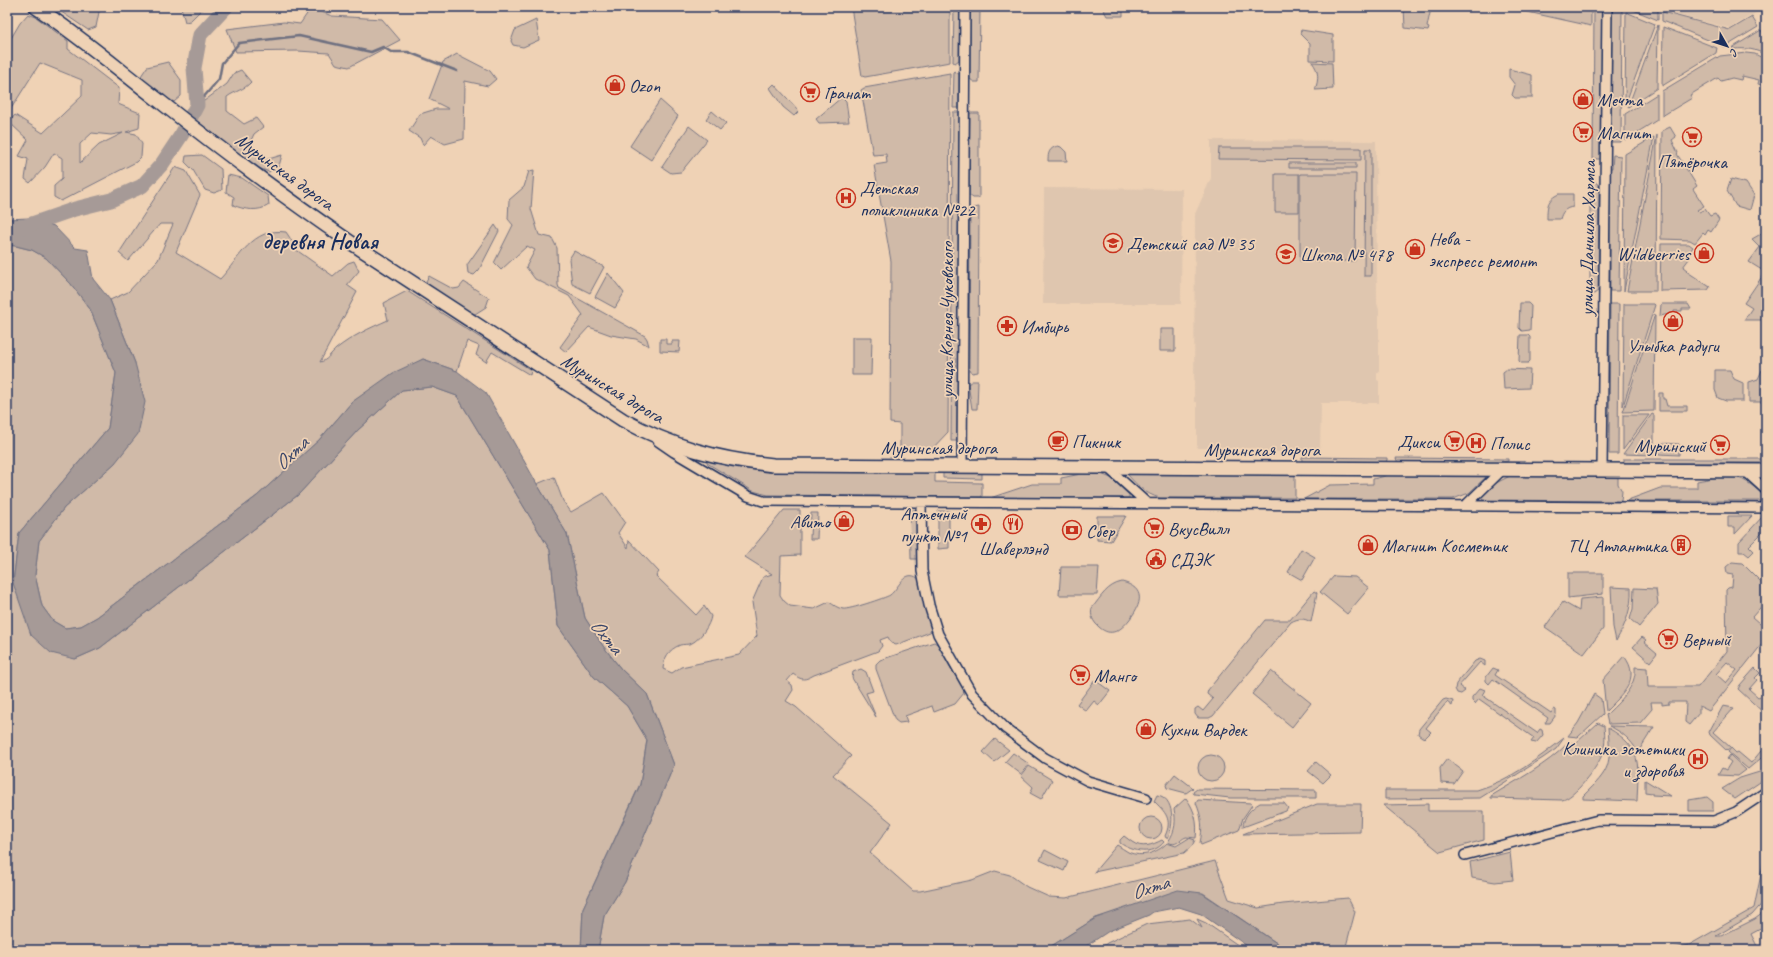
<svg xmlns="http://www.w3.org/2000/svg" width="1773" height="957" font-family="Caveat,sans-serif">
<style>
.built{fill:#dfc6af}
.green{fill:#d0baa8;stroke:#767483;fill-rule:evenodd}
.water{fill:#a69a97;stroke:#6e6f80}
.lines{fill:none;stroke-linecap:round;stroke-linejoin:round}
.stream{stroke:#6e6f80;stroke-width:2.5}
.river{stroke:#a69a97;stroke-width:15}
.street-casing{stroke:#1b2f5e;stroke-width:12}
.secondary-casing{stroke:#1b2f5e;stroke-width:16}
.street{stroke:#efd2b5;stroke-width:9}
.secondary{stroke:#efd2b5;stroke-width:13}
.labels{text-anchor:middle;stroke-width:3.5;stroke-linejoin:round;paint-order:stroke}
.poi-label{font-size:19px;fill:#1b2f5e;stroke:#efd2b5;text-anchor:start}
.street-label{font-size:19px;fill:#1b2f5e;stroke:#efd2b5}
.water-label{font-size:20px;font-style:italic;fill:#374469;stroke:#efd2b5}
.district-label{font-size:23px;font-weight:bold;fill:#1b2f5e;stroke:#efd2b5}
</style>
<rect width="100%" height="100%" fill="#efd2b5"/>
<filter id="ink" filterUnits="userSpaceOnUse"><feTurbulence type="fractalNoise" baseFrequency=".025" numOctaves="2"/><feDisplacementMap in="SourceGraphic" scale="8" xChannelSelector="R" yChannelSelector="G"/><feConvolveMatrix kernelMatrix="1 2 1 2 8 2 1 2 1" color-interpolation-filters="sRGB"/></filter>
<g filter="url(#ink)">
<path class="built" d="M1662,7H1766L1730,28L1662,11Z
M1211,140L1376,141L1377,303L1379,310V372H1377V380L1379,381V403H1321L1320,452H1256V448H1197V402H1194L1195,214L1211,178Z
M1044,188L1182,189L1181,304H1043Z"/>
<path class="green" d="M54,7H100L96,27L88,30Z
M181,7H204L190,21L185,22Z
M851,7H950V62L865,77L862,76Z
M954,7H960L959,60L955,63L953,62Z
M970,7H980L979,82H974L970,79Z
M1102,7H1123V16H1107Z
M1404,7H1440L1431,8L1427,27L1429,28L1428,31L1405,28Z
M1505,7H1583L1591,9V26Z
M1612,7H1622L1621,142H1611Z
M1626,7H1658V20Z
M311,8L332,16L382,19L400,40L349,67L336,64L329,53L298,51L236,52L227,29L284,22L300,24Z
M1594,9L1602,11L1601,159H1593Z
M1626,12L1655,24L1625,105Z
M1662,12L1730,30L1752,17L1758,27L1725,47L1662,21Z
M28,14L36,17L68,41V49L119,88L118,104L140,113L139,128L126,132L136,134L142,144L141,157L136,162L61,201L54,197V186L62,179V158L54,153L45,167L30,183L25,179L28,159L19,156L28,140L9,122L15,115L43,133L82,96V80L40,63L7,115V45L20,23ZM92,133L111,135L123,133L99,145L80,163V144Z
M536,20L539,40L523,47L513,45L511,41L515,30Z
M1658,25L1657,88L1628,107Z
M1663,27L1717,48L1716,53L1662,86Z
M1301,30L1333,35V61L1310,60V44L1300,34Z
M1761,30L1766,39V55C1755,49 1747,48 1734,49L1732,48Z
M1746,53L1755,54L1766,60V86L1758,84L1759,80L1742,76L1741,80L1732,78L1721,81L1718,78L1690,95L1692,98L1662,116V91L1720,56Z
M457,54L490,71L496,79L488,86L465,81L464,139L445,144L431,136L423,145L420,138L409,131L420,114L436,109H449L429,99L443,62Z
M168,62L181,80V96L174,102L160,95L139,79L147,67Z
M1312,62L1332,63L1333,89L1315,90C1319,79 1319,71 1312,62Z
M1509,69L1532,75V98H1515L1512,95L1515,85L1509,77Z
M241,70L251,82C244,90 235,91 227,97V111L244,124L256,118L263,127L254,134L248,147L262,161L282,155L279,166L269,172L256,167L192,117L200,104L227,84L234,73Z
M954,71L959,74V108H953Z
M950,73L948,432L930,451L900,450V424L890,423L891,261L874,165L887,163L886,154L873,155L861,90L864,88Z
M774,84L799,111L794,116L783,107L770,88Z
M1657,94V120L1625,140V114Z
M842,97L846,101L849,122L819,123L816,119Z
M660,100L678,116L651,160L630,146Z
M712,111L726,123L720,130L706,119Z
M953,112H959L957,441H951Z
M970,113H979V198H973L969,195Z
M689,126L707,140L681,172L671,173L662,167Z
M1670,127L1676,137L1672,140L1678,153L1677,154L1697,186L1693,189L1704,206L1697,210L1699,212L1705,209L1710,216L1715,214L1719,220L1711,232L1708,230L1705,235L1703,233L1695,243L1690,240L1661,239L1662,131Z
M1657,135L1656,291H1627Z
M1654,137L1624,291L1625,154Z
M1058,146L1061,147L1066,152L1067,161H1048C1048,153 1049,148 1058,146Z
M1219,148H1361V160L1218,159Z
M1365,149H1371V276H1364Z
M202,155L221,169L222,190L214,193L205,190L193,170L185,162L186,156Z
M1613,155L1621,156L1619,291H1610V168H1612Z
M1289,163H1356V168H1289Z
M175,167L186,171L200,195L176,252L220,279C240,258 252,227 286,232L294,244L295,249L333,276L348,263L354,261L359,271L347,285L357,292L320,362C327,361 330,354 336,349C352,336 370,328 388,320L384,303L407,291L531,370L530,375L492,352L486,362L476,355L479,346L467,341L457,371L423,359L352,402L319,440L257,496L97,617L81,626L65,628L53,621L42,606L35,575L39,541L64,508L115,463L135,363L110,300L128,292L158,260L173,224H160L128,261L119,253Z
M534,170L531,209L539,235L552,238L557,248L558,285L559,288L645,336L647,339L649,346L636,339L611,335L589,327L566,352L560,347L583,315L569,296L535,279L526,267L535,250L527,246L501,270L494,263L513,225L508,219L509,200L524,187L529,171Z
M1275,174H1299V212H1275Z
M1300,174H1356L1355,261H1300Z
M228,175L242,178L268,196L269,205C259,212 244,210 233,205L234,197L226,192Z
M1731,179L1746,183L1754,195L1750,210L1736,206L1727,191Z
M1590,182H1595L1599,185L1598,291L1594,294L1590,293Z
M1559,194H1573V207C1565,208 1562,212 1560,219H1547C1547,207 1547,199 1559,194Z
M979,207L978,372L972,373L969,369L970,211L973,208Z
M495,225L499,231L479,270L474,275L468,273L467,265Z
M1766,231V320H1744L1752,308L1744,303L1765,272L1749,262L1760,247L1752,239Z
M1661,244H1689L1693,247L1686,257L1689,259L1683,267L1687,270L1686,271L1710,287L1708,290L1660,291Z
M7,245L16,246L32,250L46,258L71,284L90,309L116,373L108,428L19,533L13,583L75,659L100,648L298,495L358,430L402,390L432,387L457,396L550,550L558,626L594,677L627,706L647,740L640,784L583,908L581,950H7Z
M574,251L604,267L590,293L572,284L569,259Z
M608,273L624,293L615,308L595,297Z
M429,276L453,289L459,288L464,282L489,298L486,307L475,314L467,311L428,286L426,281Z
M1520,303H1528L1531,306L1530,330L1522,331L1519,328Z
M1610,304H1619L1618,454H1609Z
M1624,304H1654L1655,305L1623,406Z
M1661,304H1688L1691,309H1682V311H1674V313L1660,316Z
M1655,314L1654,411L1623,412Z
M1160,329H1175V351H1160Z
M1520,335H1528L1530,337V361L1528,363H1521L1519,361Z
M852,337H872L871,375H852Z
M660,339H666V344H672V341H680L679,352L660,351Z
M1507,369L1530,370L1529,388L1504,389L1503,372Z
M1715,370H1730L1734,379L1743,383V401H1726L1718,398L1715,390Z
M1762,370H1766V402H1749V382L1758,379Z
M972,381H978L977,409H972L968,384Z
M1659,393H1663V399H1665L1667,406H1687V411H1659Z
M1652,414L1654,415V455L1623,454Z
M1623,415H1649L1623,450Z
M1659,443L1679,444V455L1659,454Z
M1302,457L1387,458V460L1385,463L1302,462Z
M1396,458L1508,459V461L1490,464L1398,463Z
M1624,459H1766V463H1624Z
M708,461L747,469L773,471L935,472V482L982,483V497L768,495L753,491L707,463Z
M1096,472L1111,478L1129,495V498H990L1032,484H1061V478L1086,473Z
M1128,472L1295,474V498H1160C1145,494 1137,485 1127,474Z
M943,473H982V479L943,478Z
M1394,474L1488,475L1469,493L1453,499H1304L1330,485L1373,484V479Z
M1510,476L1618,477V484L1622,491L1621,501L1483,500L1481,498L1496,483Z
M1733,476C1747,480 1756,488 1766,498V501H1627L1628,500L1660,488H1697V481L1719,477Z
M554,477L563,501L571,512L604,493L625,522L618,533L628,548L629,540L659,572L656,576L696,615L704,606L711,616C710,625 700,639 692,643C688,645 683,644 680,645C668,650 664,658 663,669L672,673L681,667L739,655L757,636L752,602L763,577L772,574L745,557L784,510H800V555L781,556L780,595L784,601L790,606L814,609L829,602C834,605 837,608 843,609C849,610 885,598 890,595C899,588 904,569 918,578L932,629L930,632L896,645L891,643L888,637L880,640L882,646L878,651L814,675C805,680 802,681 793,674L787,681L792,685L793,690L786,701L796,707L851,756L833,775L892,823L870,853L913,891H920L972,880L995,871L1010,875L1027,887L1049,897L1066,898L1215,861L1229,899L1258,908L1283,904L1348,898L1355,912L1345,950H1287L1203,893L1096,918L1045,950H598L604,916L625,882L674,765L647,694L621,669L603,646L585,618L567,534L537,484Z
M910,510H917L918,559H911Z
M938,511H949V548L938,549Z
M811,513H818L817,539H810Z
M1097,516H1126L1111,541L1097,540Z
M1728,516H1752L1735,534V527H1728Z
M1763,516H1766V529L1749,546L1754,551L1749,556L1744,552H1739V542Z
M1301,549L1315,557L1302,580L1288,572Z
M1732,562L1742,563L1766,587V601L1752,617L1766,629V639L1709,711L1699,706V713L1689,725L1685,722L1686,702H1669V704L1662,705V702H1651L1652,709L1640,723L1608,724L1606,715C1619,702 1637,687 1635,667L1647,668L1648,687H1698L1727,651L1726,590L1728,588L1732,587L1733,575L1727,574L1726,567ZM1727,662L1737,670L1726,683L1716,674Z
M1061,567H1099L1097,595H1059Z
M1568,573H1603V594L1568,598Z
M1334,576L1355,577L1369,588L1347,614L1320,592Z
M1122,582C1146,588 1142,604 1129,620C1121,630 1111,638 1099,627C1093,622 1090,615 1092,608C1101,597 1107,585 1122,582Z
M1611,587L1631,588C1632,608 1626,624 1616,641L1613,627Z
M1634,588L1656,589L1658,604L1639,627L1630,619L1633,609Z
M1314,591L1317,593L1311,622C1304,618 1298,618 1291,622L1213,716L1209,718H1198L1195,714V709L1198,707L1203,711L1213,699L1207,694L1208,690L1265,620H1290Z
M1603,597V629L1584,654L1545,627L1563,602L1579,611L1580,599Z
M1642,637L1646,640L1644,642L1657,653L1650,662L1633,647Z
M934,642L939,645L949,665L963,688L964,693L955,704L934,712L932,706L905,716L907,722L899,723L895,720L876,669V664L880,660Z
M1624,656C1642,679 1622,695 1606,711L1603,680Z
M1480,659L1485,661V666L1480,662L1459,686L1465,691L1461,694L1457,693L1455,689L1456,684L1475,661Z
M1493,668L1498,670L1495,675L1551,713L1554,709L1556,710V715L1550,723H1545L1548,718L1493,679L1489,684L1486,681V677Z
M1755,668L1760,673L1755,678L1757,680L1749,689L1758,697L1760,696L1766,701V715L1738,689L1740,685Z
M861,669L866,672L873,691L866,693L876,717L852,678L853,672Z
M1271,671L1311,703L1292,727L1252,694Z
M1095,680L1110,691L1099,705L1094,701L1086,711L1077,704Z
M1480,688L1485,690L1482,695L1537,733L1540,729L1542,730L1543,735L1536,743L1531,742L1534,738L1479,699L1475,704L1472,701V697Z
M1594,694L1601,699L1603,714L1578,737L1568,736L1578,723Z
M1446,699L1453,701L1452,706L1447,702L1426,728L1431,732L1425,738L1422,737L1418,734L1419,729L1443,700Z
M1723,706L1734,708L1713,732L1730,747L1727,751L1710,735L1709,732Z
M1598,723L1604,726C1605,736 1606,747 1601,757C1596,769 1574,798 1562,800L1491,798V796C1517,780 1547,765 1568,743H1576Z
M1609,726L1654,727L1638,752C1631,740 1622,732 1609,726Z
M1608,728C1644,748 1638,766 1637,801L1583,799V796C1611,769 1611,766 1608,728Z
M1564,738L1556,749L1543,758L1480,798L1385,799V790H1477C1510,780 1538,759 1564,738Z
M995,739L1009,750L994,762L983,752Z
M1766,745V754L1748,769L1728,752L1731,748L1736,753L1738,752L1751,763Z
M1013,753L1029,764L1021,774L1005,762Z
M1730,755L1746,770L1738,776L1718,775L1722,768L1726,770L1731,762L1727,759Z
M1198 768a13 13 0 1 1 26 0a13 13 0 1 1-26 0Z
M1447,759L1463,771L1454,784L1441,783L1440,768Z
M1316,762L1331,775L1323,783L1308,771Z
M1029,766L1052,780L1041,799L1030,793L1033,787L1021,776Z
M1766,770V778L1735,799L1722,789L1740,778Z
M1175,774L1192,787L1193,788L1186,793L1167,788L1166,785Z
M1645,780L1671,796L1652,795V793L1645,792Z
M1197,789L1316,790V798H1230L1194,794L1193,792Z
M1157,795C1175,797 1174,826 1168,838H1166L1165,836C1173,819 1165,812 1154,801Z
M1707,797L1713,802V811H1689V800Z
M1186,798C1195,810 1198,823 1196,838L1186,837C1179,840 1176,847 1168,842C1176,830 1176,821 1174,809Z
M1198,800L1251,803L1252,805L1243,818L1239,830L1201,845L1200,843C1203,828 1202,817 1196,803Z
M1260,803H1284L1288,808L1286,811L1243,827C1243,817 1251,808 1260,803Z
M1317,804H1361L1360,832L1243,834Z
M1428,804V811H1484V840L1440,852L1383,805Z
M1140 828a11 11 0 1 1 22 0a11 11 0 1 1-22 0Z
M1124,836C1127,838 1129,840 1132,842C1142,849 1152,845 1162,840L1164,842C1153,856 1133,852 1120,843V840Z
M1189,838L1195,840L1192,846L1184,853L1094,872L1117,845C1121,847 1124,850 1128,852C1142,858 1157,853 1167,843L1176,846Z
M1045,850L1068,862L1064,871L1040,860Z
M1766,850L1765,900L1752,915L1716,936H1721L1755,919L1763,913L1766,915V926L1751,934L1759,950L1764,947L1766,950L1671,949L1689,945L1754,908Z
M1510,852L1513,880L1495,882L1472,878L1470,862Z
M1190,919L1202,928L1197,919L1206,923L1245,950H1098L1107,943L1147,924Z"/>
<path class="water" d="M29,218L54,226L75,248L88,250L93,279L110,300L135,363L145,402L138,434L115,463L64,508L39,541L35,575L42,606L53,621L65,628L81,626L97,617L257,496L319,440L352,402L393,373L423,359L457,371L486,393L537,484L567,534L585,618L603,646L621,669L647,694L674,765L625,882L604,916L598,950H581L583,908L640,785L647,740L627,706L594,677L558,626L550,550L457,396L432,387L402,390L358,430L298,495L100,648L75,659L51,653L31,635L13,583L19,533L108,428L116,373L90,309L71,284L46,258L32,250L16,246L7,245V219Z
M1178,890L1202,893L1287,950H1253L1201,914L1179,907L1153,912L1149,915L1109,931L1080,950H1045L1096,918Z"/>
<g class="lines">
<path class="stream" d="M197,105L219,79L222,63L239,43L299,36L371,52L383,47L391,52H408L457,71"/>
<path class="river" d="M20,228L75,209L111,200L142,186L162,164L182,134L197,105L194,68L200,35L226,7"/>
<g class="street-casing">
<path id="street" d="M658,441L674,452L748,496L763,501L1766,508
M962,466L965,7
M1107,467L1148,504
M1602,470L1607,7
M1744,470L1766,490
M921,503L922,571L929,605L938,634L972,694L1006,729L1045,758L1088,781L1146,798
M1466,505L1503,469
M1465,855L1598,820L1714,821L1736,812L1766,792"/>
</g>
<g class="secondary-casing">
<path id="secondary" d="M36,7C78,35 117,68 157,99C220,149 284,197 350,242L623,420C673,447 717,459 773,465L1766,471"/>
</g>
<use href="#street" class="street"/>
<use href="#secondary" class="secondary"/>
</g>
</g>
<defs>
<g id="shop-ring" transform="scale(1)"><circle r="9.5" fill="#efd2b5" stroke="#c8321e" stroke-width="1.5"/><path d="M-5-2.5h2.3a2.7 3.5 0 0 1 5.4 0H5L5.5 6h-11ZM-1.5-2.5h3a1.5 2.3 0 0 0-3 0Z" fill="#c8321e"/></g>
<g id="supermarket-ring" transform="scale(1)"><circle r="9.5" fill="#efd2b5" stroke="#c8321e" stroke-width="1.5"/><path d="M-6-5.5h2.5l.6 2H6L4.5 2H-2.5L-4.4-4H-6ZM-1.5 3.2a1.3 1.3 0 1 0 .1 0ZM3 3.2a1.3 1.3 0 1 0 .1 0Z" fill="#c8321e"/></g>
<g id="hospital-ring" transform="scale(1)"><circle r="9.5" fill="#efd2b5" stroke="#c8321e" stroke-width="1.5"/><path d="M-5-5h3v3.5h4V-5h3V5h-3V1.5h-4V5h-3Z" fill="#c8321e"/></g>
<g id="school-ring" transform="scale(1)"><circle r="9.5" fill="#efd2b5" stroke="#c8321e" stroke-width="1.5"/><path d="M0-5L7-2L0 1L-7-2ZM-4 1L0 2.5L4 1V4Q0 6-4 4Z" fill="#c8321e"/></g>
<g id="pharmacy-ring" transform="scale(1)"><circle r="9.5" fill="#efd2b5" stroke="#c8321e" stroke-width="1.5"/><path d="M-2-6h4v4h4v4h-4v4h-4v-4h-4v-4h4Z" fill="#c8321e"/></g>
<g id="cafe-ring" transform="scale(1)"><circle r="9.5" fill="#efd2b5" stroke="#c8321e" stroke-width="1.5"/><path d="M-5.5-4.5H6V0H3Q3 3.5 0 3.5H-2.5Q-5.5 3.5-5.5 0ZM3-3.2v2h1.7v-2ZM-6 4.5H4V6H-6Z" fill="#c8321e"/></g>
<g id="restaurant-ring" transform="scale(1)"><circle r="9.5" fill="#efd2b5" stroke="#c8321e" stroke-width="1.5"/><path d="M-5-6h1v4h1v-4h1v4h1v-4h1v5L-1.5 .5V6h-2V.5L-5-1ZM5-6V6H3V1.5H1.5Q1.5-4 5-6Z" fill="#c8321e"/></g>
<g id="bank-ring" transform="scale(1)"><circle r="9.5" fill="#efd2b5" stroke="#c8321e" stroke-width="1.5"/><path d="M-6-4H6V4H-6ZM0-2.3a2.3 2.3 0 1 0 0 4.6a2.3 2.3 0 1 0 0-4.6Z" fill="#c8321e"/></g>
<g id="building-ring" transform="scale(1)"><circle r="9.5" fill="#efd2b5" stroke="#c8321e" stroke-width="1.5"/><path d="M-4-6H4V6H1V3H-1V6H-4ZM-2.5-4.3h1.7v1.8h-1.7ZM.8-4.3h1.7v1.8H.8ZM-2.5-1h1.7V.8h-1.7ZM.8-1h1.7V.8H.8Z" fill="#c8321e"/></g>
<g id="civic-ring" transform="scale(1)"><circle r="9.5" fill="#efd2b5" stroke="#c8321e" stroke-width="1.5"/><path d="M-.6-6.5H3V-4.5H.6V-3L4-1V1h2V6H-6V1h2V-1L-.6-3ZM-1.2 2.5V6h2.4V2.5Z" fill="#c8321e"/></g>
</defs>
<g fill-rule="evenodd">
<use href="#shop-ring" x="615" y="85"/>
<use href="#supermarket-ring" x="810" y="92"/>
<use href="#shop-ring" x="1583" y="99"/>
<use href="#supermarket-ring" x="1583" y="132"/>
<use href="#supermarket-ring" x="1692" y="137"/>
<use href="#hospital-ring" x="846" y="198"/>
<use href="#school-ring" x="1113" y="243"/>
<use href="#shop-ring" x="1415" y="249"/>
<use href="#shop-ring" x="1704" y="253"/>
<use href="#school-ring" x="1286" y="254"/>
<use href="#shop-ring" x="1673" y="321"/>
<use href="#pharmacy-ring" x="1007" y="326"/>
<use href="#cafe-ring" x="1058" y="441"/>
<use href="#supermarket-ring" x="1454" y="441"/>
<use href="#hospital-ring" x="1476" y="443"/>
<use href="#supermarket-ring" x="1720" y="445"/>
<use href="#shop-ring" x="844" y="521"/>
<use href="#pharmacy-ring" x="981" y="524"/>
<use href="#restaurant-ring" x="1013" y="524"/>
<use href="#supermarket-ring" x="1154" y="528"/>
<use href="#bank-ring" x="1072" y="530"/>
<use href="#shop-ring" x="1368" y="545"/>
<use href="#building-ring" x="1681" y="545"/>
<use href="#civic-ring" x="1156" y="559"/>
<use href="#supermarket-ring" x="1668" y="639"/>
<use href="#supermarket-ring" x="1080" y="675"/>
<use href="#shop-ring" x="1146" y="729"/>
<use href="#hospital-ring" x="1698" y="759"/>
</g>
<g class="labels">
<g class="poi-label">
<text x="629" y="92">Ozon</text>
<text x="824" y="99">Гранат</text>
<text x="1597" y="106">Мечта</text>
<text x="1597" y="139">Магнит</text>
<text x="1692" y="168" text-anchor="middle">Пятёрочка</text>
<text x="860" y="194">Детская<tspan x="860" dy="22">поликлиника №22</tspan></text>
<text x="1429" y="245">Нева -<tspan x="1429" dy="22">экспресс ремонт</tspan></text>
<text x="1127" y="250">Детский сад № 35</text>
<text x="1690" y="260" text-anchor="end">Wildberries</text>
<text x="1300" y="261">Школа № 478</text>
<text x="1021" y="333">Имбирь</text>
<text x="1673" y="352" text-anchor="middle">Улыбка радуги</text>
<text x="1072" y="448">Пикник</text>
<text x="1440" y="448" text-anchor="end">Дикси</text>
<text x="1490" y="450">Полис</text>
<text x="1706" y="452" text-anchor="end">Муринский</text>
<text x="967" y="520" text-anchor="end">Аптечный<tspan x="967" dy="22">пункт №1</tspan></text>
<text x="830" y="528" text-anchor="end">Авито</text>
<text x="1168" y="535">ВкусВилл</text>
<text x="1086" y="537">Сбер</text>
<text x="1382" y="552">Магнит Косметик</text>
<text x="1667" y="552" text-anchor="end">ТЦ Атлантика</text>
<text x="1013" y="555" text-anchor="middle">Шаверлэнд</text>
<text x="1170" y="566">СДЭК</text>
<text x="1682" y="646">Верный</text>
<text x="1094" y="682">Манго</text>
<text x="1160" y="736">Кухни Вардек</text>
<text x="1684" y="755" text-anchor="end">Клиника эстетики<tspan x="1684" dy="22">и здоровья</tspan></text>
</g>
<g class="street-label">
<text transform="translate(285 171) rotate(36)" y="7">Муринская дорога</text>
<text transform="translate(1587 238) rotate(-89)" y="7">улица Даниила Хармса</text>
<text transform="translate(946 320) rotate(-90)" y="7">улица Корнея Чуковского</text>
<text transform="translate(613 388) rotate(31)" y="7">Муринская дорога</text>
<text x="939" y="454">Муринская дорога</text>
<text x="1262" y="456">Муринская дорога</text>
</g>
<g class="water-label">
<text transform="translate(291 453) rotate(-44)" y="7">Охта</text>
<text transform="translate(607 636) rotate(51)" y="7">Охта</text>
<text transform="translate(1150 887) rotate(-18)" y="7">Охта</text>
</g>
<g class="district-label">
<text x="320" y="249">деревня Новая</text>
</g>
</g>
<rect width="1773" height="957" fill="none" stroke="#efd2b5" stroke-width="24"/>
<rect x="12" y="12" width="1749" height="933" fill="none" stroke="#1b2f5e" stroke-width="1.5" filter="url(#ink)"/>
<g transform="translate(1727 46) rotate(129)" stroke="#efd2b5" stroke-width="3" paint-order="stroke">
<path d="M0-3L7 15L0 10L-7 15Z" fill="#1b2f5e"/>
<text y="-6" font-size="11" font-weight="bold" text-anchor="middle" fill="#1b2f5e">С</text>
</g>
</svg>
